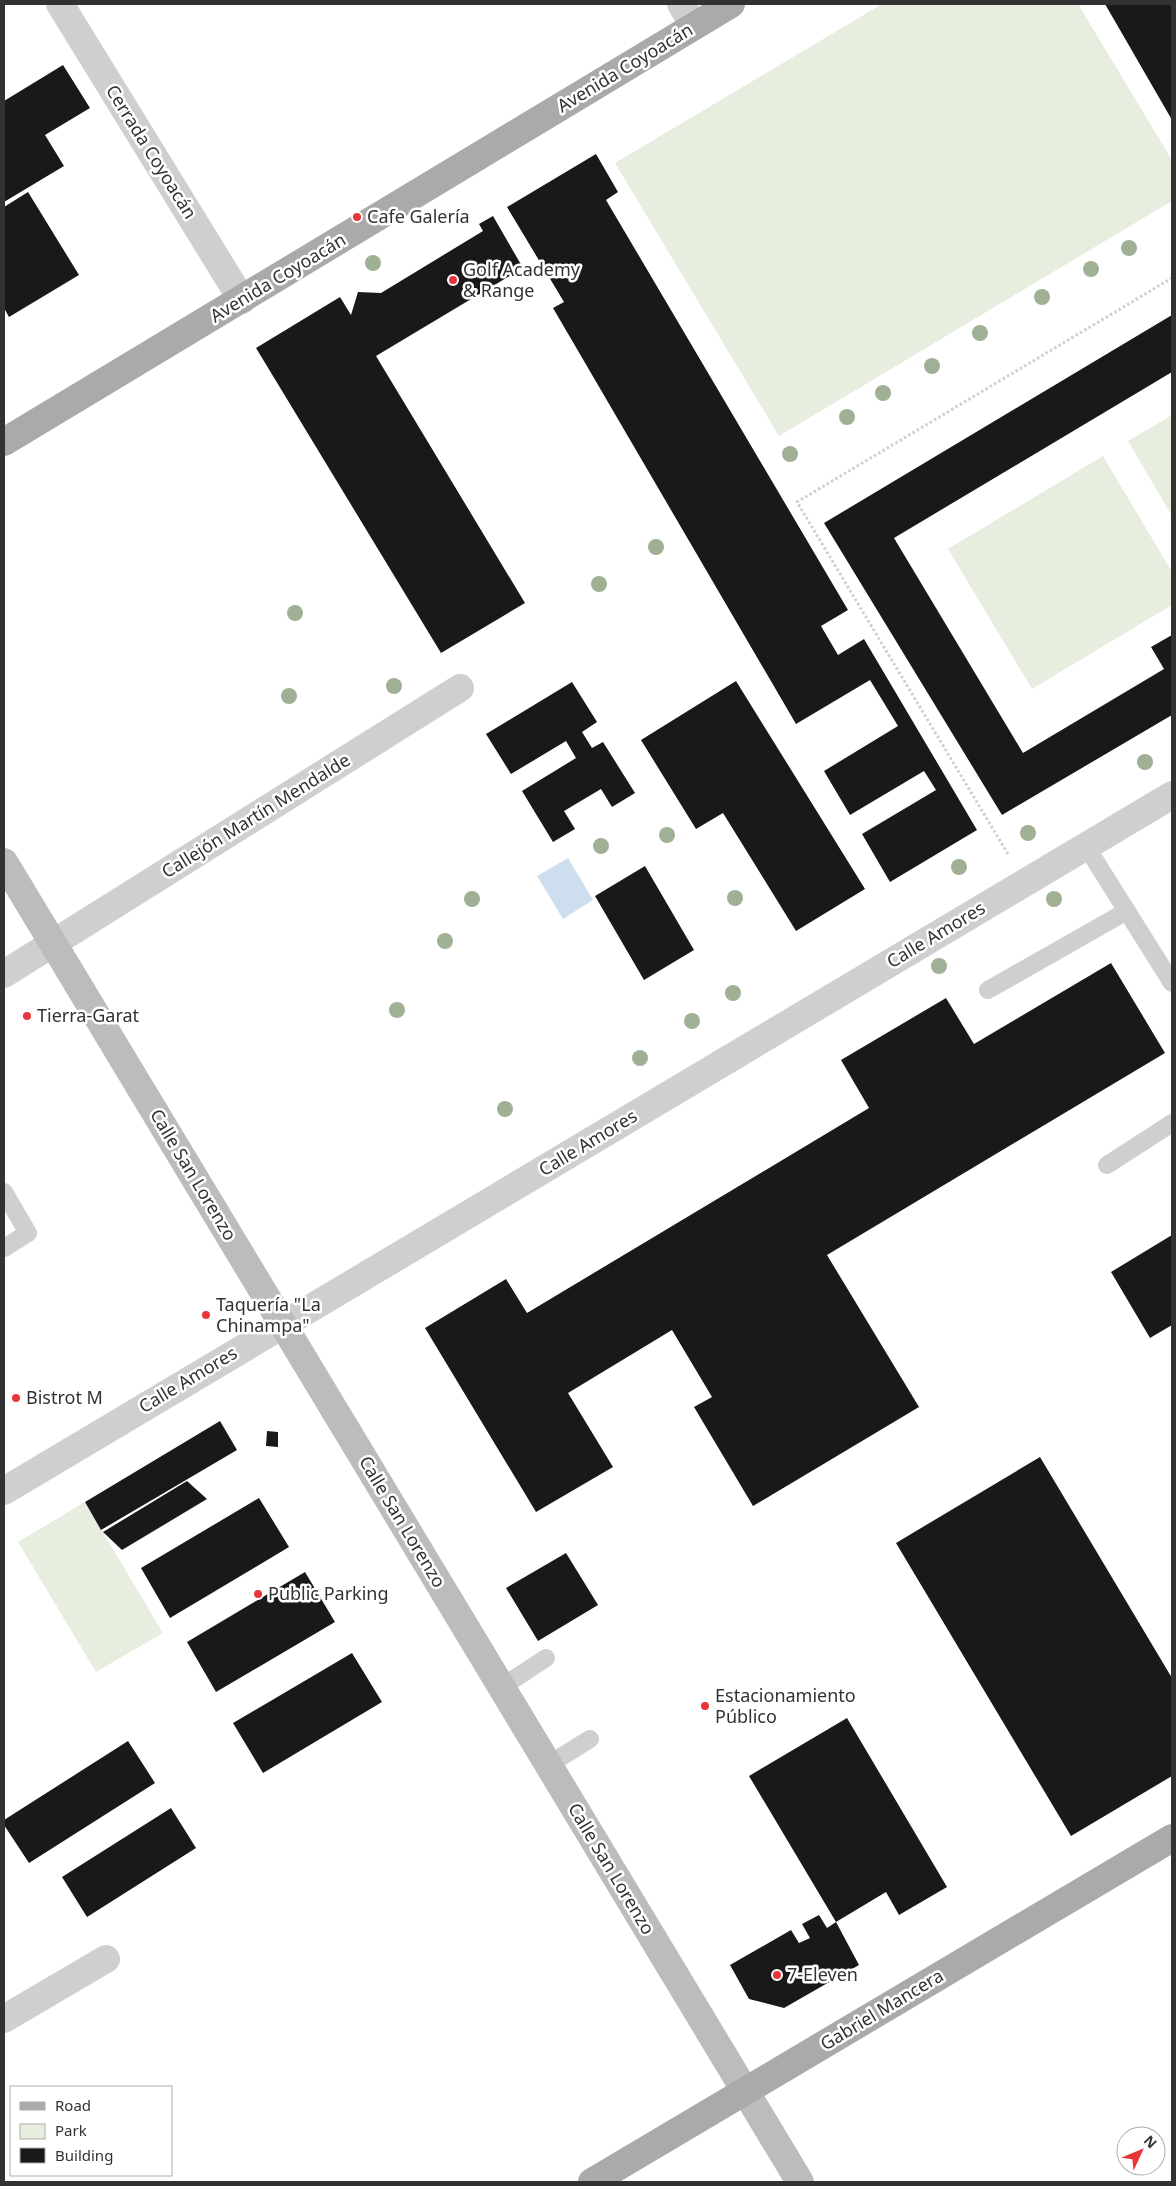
<svg xmlns="http://www.w3.org/2000/svg" width="1176" height="2186" font-family="'Noto Sans',sans-serif">
<style>
.green{fill:#e7eee0}
.water{fill:#cddfee}
.building{fill:#191919}
.lines{fill:none;stroke-linecap:round;stroke-linejoin:round}
.path{stroke:#cfcfcf;stroke-width:3;stroke-dasharray:2.5 2.5;stroke-linecap:butt}
.lane{stroke:#cfcfcf;stroke-width:18}
.street{stroke:#cfcfcf;stroke-width:28}
.secondary{stroke:#bcbcbc;stroke-width:28}
.primary{stroke:#aaa;stroke-width:28}
.tree{fill:#a0b095}
.poi-dot{fill:#e73538;stroke:#fff;stroke-width:2}
.labels{text-anchor:middle;stroke-width:5;stroke-linejoin:round;paint-order:stroke}
.street-label{font-size:18px;fill:#323232;stroke:#fff}
.poi-label{font-size:18px;fill:#323232;stroke:#fff;text-anchor:start}
</style>
<rect width="100%" height="100%" fill="#fff"/>
<path class="green" d="M882,4H1078L1172,160V201L779,436L615,163Z
M1172,415V516L1128,441Z
M1103,456L1172,572V605L1032,689L948,549Z
M85,1502L163,1633L96,1672L18,1542Z"/>
<path class="water" d="M568,858L593,900L563,919L537,876Z"/>
<path class="building" d="M1105,4H1172V120Z
M63,65L90,108L45,135L64,166L4,202V101Z
M596,154L618,192L606,200L848,610L821,626L838,655L864,639L977,830L890,882L862,834L936,790L924,771L850,815L824,771L898,726L870,680L796,724L553,308L564,302L507,207Z
M28,192L79,275L9,317L4,308V207Z
M493,216L523,268L376,356L525,603L441,653L256,348L340,297L351,315L358,292L381,293L483,231L479,224Z
M1172,315V372L894,538L1023,753L1164,669L1151,647L1172,635V715L1002,815L824,523Z
M736,681L865,889L796,931L723,813L696,829L641,740Z
M572,682L597,722L582,732L592,748L603,742L635,793L612,807L601,789L564,811L575,829L553,842L522,791L576,758L566,741L511,774L486,734Z
M645,866L694,950L644,980L595,896Z
M1111,963L1165,1053L827,1255L919,1407L753,1506L694,1407L712,1397L672,1330L568,1393L613,1467L536,1512L425,1328L506,1279L527,1313L869,1108L841,1060L946,998L974,1044Z
M1172,1235V1325L1150,1338L1111,1272Z
M220,1421L237,1450L101,1530L85,1502Z
M267,1431L278,1432V1447L266,1446Z
M1040,1457L1172,1678V1776L1071,1836L896,1543Z
M187,1481L207,1499L122,1550L103,1532Z
M259,1498L289,1547L170,1618L141,1568Z
M566,1553L598,1605L538,1641L506,1588Z
M305,1572L335,1622L216,1692L187,1642Z
M352,1653L382,1702L263,1773L233,1723Z
M847,1718L947,1887L899,1915L886,1892L836,1922L859,1965L784,2008L749,1999L730,1965L791,1930L799,1943L810,1938L802,1924L819,1915L827,1928L836,1922L749,1776Z
M128,1741L155,1783L29,1863L4,1825V1820Z
M171,1808L196,1848L87,1917L62,1877Z"/>
<g class="lines">
<path class="path" d="M1008,854L797,502L1172,278"/>
<path class="lane" d="M1086,846L1172,983
M988,990L1127,911
M1107,1165L1172,1123
M4,1192L28,1233L4,1248
M502,1687L546,1658
M548,1765L590,1739"/>
<path class="street" d="M60,4L242,300
M681,4L694,26
M4,974L460,688
M4,1491L1172,795
M4,2019L106,1959"/>
<path class="secondary" d="M4,862L800,2182"/>
<path class="primary" d="M4,442L731,4
M592,2182L1172,1838"/>
</g>
<g class="tree">
<circle cx="1129" cy="248" r="8"/>
<circle cx="373" cy="263" r="8"/>
<circle cx="1091" cy="269" r="8"/>
<circle cx="1042" cy="297" r="8"/>
<circle cx="980" cy="333" r="8"/>
<circle cx="932" cy="366" r="8"/>
<circle cx="883" cy="393" r="8"/>
<circle cx="847" cy="417" r="8"/>
<circle cx="790" cy="454" r="8"/>
<circle cx="656" cy="547" r="8"/>
<circle cx="599" cy="584" r="8"/>
<circle cx="295" cy="613" r="8"/>
<circle cx="394" cy="686" r="8"/>
<circle cx="289" cy="696" r="8"/>
<circle cx="1145" cy="762" r="8"/>
<circle cx="1028" cy="833" r="8"/>
<circle cx="667" cy="835" r="8"/>
<circle cx="601" cy="846" r="8"/>
<circle cx="959" cy="867" r="8"/>
<circle cx="735" cy="898" r="8"/>
<circle cx="472" cy="899" r="8"/>
<circle cx="1054" cy="899" r="8"/>
<circle cx="445" cy="941" r="8"/>
<circle cx="939" cy="966" r="8"/>
<circle cx="733" cy="993" r="8"/>
<circle cx="397" cy="1010" r="8"/>
<circle cx="692" cy="1021" r="8"/>
<circle cx="640" cy="1058" r="8"/>
<circle cx="505" cy="1109" r="8"/>
</g>
<g class="poi-dot">
<circle cx="357" cy="217" r="5"/>
<circle cx="453" cy="280" r="5"/>
<circle cx="27" cy="1016" r="5"/>
<circle cx="206" cy="1315" r="5"/>
<circle cx="16" cy="1398" r="5"/>
<circle cx="258" cy="1594" r="5"/>
<circle cx="705" cy="1706" r="5"/>
<circle cx="777" cy="1975" r="5"/>
</g>
<g class="labels">
<g class="street-label">
<text transform="translate(625 68) rotate(-31)" y="6">Avenida Coyoacán</text>
<text transform="translate(151 152) rotate(58)" y="6">Cerrada Coyoacán</text>
<text transform="translate(278 278) rotate(-31)" y="6">Avenida Coyoacán</text>
<text transform="translate(256 816) rotate(-32)" y="6">Callejón Martín Mendalde</text>
<text transform="translate(936 935) rotate(-31)" y="6">Calle Amores</text>
<text transform="translate(588 1143) rotate(-31)" y="6">Calle Amores</text>
<text transform="translate(193 1175) rotate(59)" y="6">Calle San Lorenzo</text>
<text transform="translate(188 1380) rotate(-31)" y="6">Calle Amores</text>
<text transform="translate(402 1522) rotate(59)" y="6">Calle San Lorenzo</text>
<text transform="translate(611 1869) rotate(59)" y="6">Calle San Lorenzo</text>
<text transform="translate(882 2010) rotate(-31)" y="6">Gabriel Mancera</text>
</g>
<g class="poi-label">
<text x="367" y="223">Cafe Galería</text>
<text x="463" y="276">Golf Academy<tspan x="463" dy="21">&amp; Range</tspan></text>
<text x="37" y="1022">Tierra-Garat</text>
<text x="216" y="1311">Taquería "La<tspan x="216" dy="21">Chinampa"</tspan></text>
<text x="26" y="1404">Bistrot M</text>
<text x="268" y="1600">Public Parking</text>
<text x="715" y="1702">Estacionamiento<tspan x="715" dy="21">Público</tspan></text>
<text x="787" y="1981">7-Eleven</text>
</g>
</g>
<rect width="1176" height="2186" fill="none" stroke="#323232" stroke-width="10"/>
<rect x="10" y="2086" width="162" height="90" fill="#ffffff" stroke="#adadad"/>
<rect x="20" y="2102" width="25" height="8" fill="#aaaaaa" stroke="#adadad"/>
<text x="55" y="2111" font-size="15" fill="#323232">Road</text>
<rect x="20" y="2124" width="25" height="15" fill="#e7eee0" stroke="#adadad"/>
<text x="55" y="2136" font-size="15" fill="#323232">Park</text>
<rect x="20" y="2148" width="25" height="15" fill="#191919" stroke="#adadad"/>
<text x="55" y="2161" font-size="15" fill="#323232">Building</text>
<g transform="translate(1141 2151) rotate(46)"><circle r="24" fill="#ffffff" stroke="#adadad"/>
<path d="M0-4L9 19L0 12L-9 19Z" fill="#e73538"/>
<text y="-8" font-size="14" font-weight="bold" text-anchor="middle" fill="#323232">N</text>
</g>
</svg>
